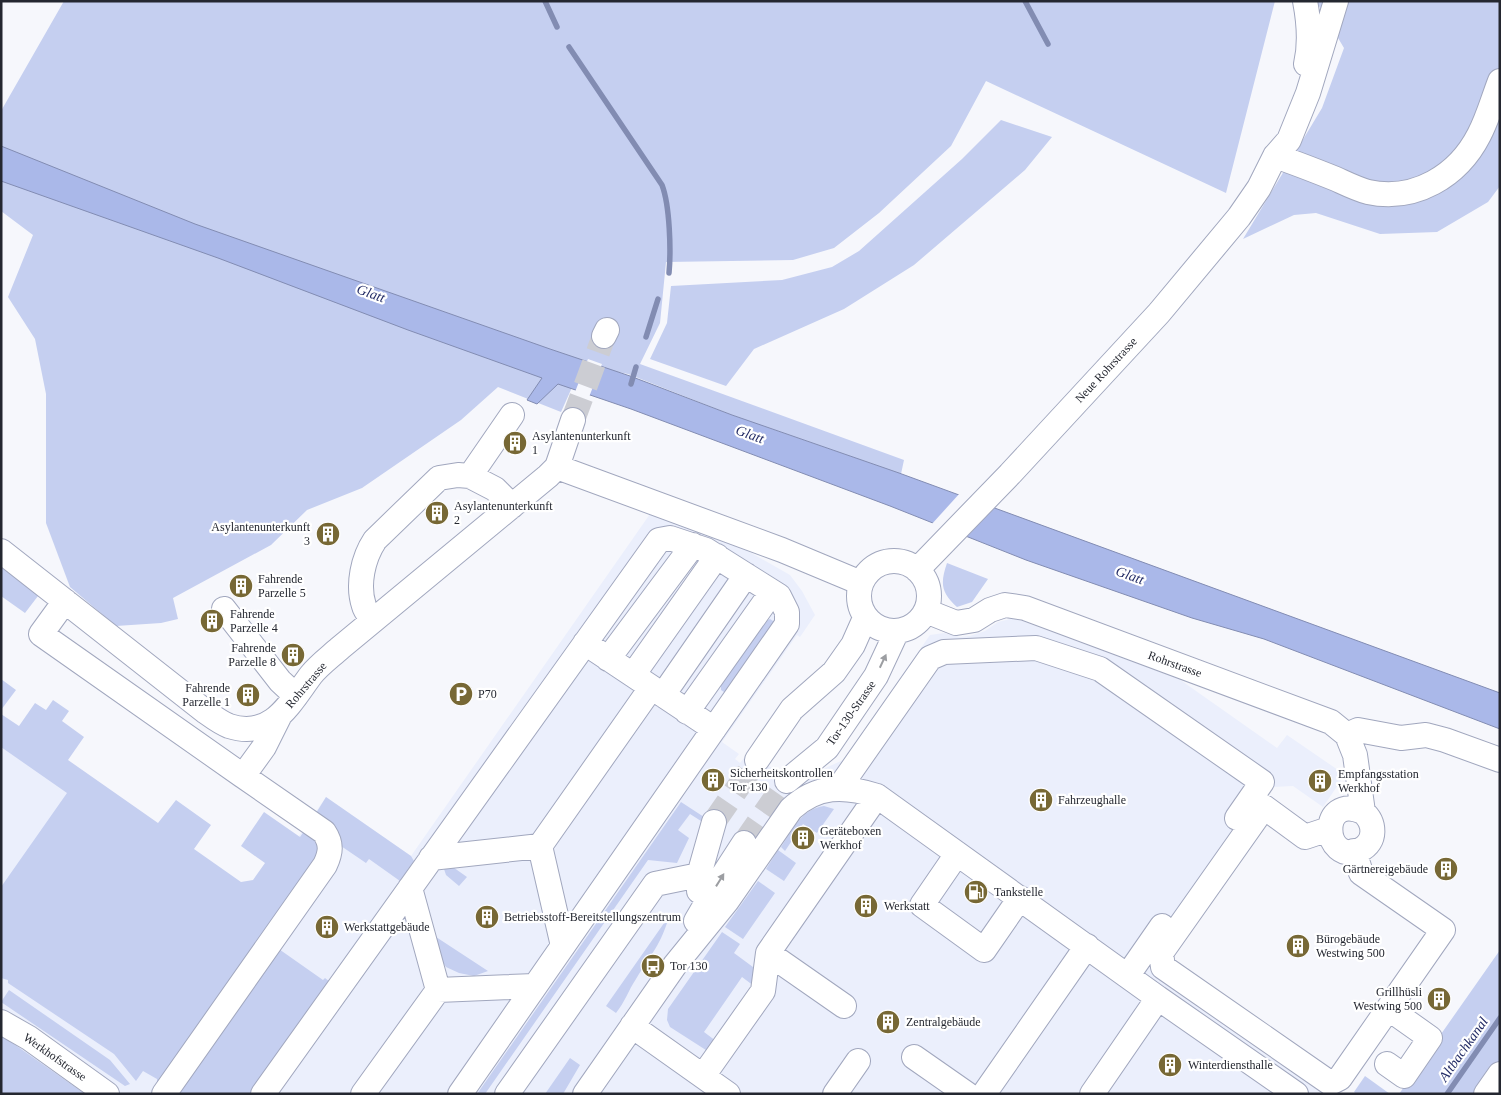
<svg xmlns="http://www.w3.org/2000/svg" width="1501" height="1095" font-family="'Times New Roman',serif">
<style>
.built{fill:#ebeffc}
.green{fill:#c5cff0}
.water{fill:#aab8e9;stroke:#828cb2}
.pier{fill:#f6f7fc}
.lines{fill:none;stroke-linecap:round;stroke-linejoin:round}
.stream{stroke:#828cb2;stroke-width:5.5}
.minor-tunnel{stroke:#cccdd3;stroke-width:24;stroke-dasharray:24 12;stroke-linecap:butt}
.minor-casing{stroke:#a1a7be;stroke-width:26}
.minor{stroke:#fff;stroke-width:24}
.oneway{fill:#9c9ea2}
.labels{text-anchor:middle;stroke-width:4.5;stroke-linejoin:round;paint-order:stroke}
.street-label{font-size:12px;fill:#242730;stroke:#fff}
.poi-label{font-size:12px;fill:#242730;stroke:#fff;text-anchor:start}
.water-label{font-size:14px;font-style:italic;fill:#232c66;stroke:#fff}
</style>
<rect width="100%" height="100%" fill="#f6f7fc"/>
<path class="built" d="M650,514L741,547L790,575L802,591L815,615L800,637L797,635L722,742L739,754L735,759L740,763L749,752L793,783L843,760L930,635L944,633L959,637L970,636L985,631L998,622L1014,618L1179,679L1277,748L1287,735L1341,772L1342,779L1323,807L1293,786L1273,787L1151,962L1154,976L1323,1094H1V730L252,904L326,797L411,856Z"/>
<path class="green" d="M64,1H1275L1226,193L986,81L951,146L879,213L834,248L793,260L666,262L660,323L640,364L904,460L901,474L732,415L628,374L582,365L561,412L498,387L461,420L362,488L307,510L271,545L173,598L178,619L161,623L116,626L70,587L46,523V394L35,339L8,297L33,235L1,211V111Z
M1316,1H1500V186L1488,202L1437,232L1380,234L1316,213L1294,215L1243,239L1322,108L1344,48Z
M1001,120L1052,137L1025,170L914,265L844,309L754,349L726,386L650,359L667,323L671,286L782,280L832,267L859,251L962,159Z
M1,561L36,588L38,596L25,613L1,596Z
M947,563L988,579L972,602L957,607C941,592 940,584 947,563Z
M770,619L776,623L727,694L721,690V684L764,622Z
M1,679L16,690L1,710Z
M53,700L69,711L62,721L84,737L68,760L158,823L176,800L211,825L194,849L241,882L253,880L265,863L241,846L264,812L300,837L307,827L324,848L157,1093H152L157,1084V1079L143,1071L136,1081L114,1054L8,983V980L1,978V887L67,793L1,747V714L19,726L35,703L46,710Z
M326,797L411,856L414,861L400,881L369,859L366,863L341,846L313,818Z
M681,802L704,817L701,821L690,814L678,830L689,838L677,863L648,860L485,1094H477Z
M824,806L834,809L817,833L803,824L785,851L781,847C792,831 801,809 824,806Z
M778,850L796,863L784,881L766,869Z
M450,865L467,877L459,886L446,875L444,869Z
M758,881L775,893L743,939L725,927Z
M669,916C662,943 650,956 636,979C628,991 625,1002 616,1013L606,1006Z
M722,932L740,944L734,953L757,970L754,986L742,977L704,1032L716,1041L709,1052L670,1027L667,1020L668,1009Z
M433,935L488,971L474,976L459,973L446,967L435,951Z
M276,947L323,980L325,978L330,982L252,1094H174Z
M1500,950V1067L1481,1094H1399Z
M9,990L110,1060L130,1084L125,1086L1,1002Z
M1,1035L85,1094H1Z
M570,1058L580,1065L563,1094H545Z
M1365,1076L1390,1094H1356L1354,1092Z"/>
<path class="water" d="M1,146L195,224L550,349L630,376L732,415L899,473L1500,693V729L1264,639L1192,618L1026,560L890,506L631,409L558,384L537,404L527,400L542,378L408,330L218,258L1,181Z"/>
<path class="pier" d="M588,359L602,364L589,397L575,392Z
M960,493L994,506L965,538L931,525Z"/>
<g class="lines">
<path class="stream" d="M545,1L557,27
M1025,1L1048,44
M569,47L662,185C670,206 671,251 669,273
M646,337L658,299
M631,384L636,367
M1447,1094L1500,1018"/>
<path class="minor-tunnel" d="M573,420L604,336
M714,822L757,760
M744,843L787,781"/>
<g class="minor-casing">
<path id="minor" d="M1305,1C1309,22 1311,43 1306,64
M1275,156C1296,163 1316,171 1336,179C1347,184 1357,189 1368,192C1415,202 1458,176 1479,135C1488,118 1493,99 1500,81
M604,336L607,330
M557,467L782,550L861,583
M470,476L512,415
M1,551L206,712C213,717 221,723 229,726C272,740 290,703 311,675C319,665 330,657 340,648L548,476L557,467L573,420
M859 596a35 35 0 1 1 70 0a35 35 0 1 1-70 0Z
M917,570L1010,474L1159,313L1239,217L1259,188L1275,156L1289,140L1308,93L1336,1
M65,601L41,634L243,776
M224,609L280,681L296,696
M926,611L956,623L974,620L990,610L1005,605L1025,608L1331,722L1347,735L1355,755L1363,812C1375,822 1377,842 1360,850C1322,866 1318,792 1363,812
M373,620C370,616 365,611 364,606C357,585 363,558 375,540L439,478L458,475L470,476L495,489L512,506
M585,643L714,729
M608,659L693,545
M633,675L717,556
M663,695L746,575
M687,712L772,592
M1347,735L1358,730L1401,738L1426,735L1445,740L1500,760
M757,760L792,709L834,672L853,645L865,618
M787,781L827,748L876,676L897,631
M839,788L930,658L944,652L1036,648L1100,669L1262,782L1237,818
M1329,829L1305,837L1264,807L1161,953L1163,967L1330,1083L1340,1078L1443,930L1361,873L1354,851
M540,846L563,946
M957,854L922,905L984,950L1020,898
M431,858L540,846L651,688
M410,888L438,990L535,986
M699,891V875L714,822
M696,921L720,880L744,843
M768,953L844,1006
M1128,975L1162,926
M1158,998L1296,1094
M1,1022L29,1038L107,1094
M632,1026L728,1094
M914,1057L967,1094
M1387,1064L1404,1076L1430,1038L1389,1009
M703,1076L763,991L768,953L877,796
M164,1094L325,865C331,852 332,844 324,832L243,776L264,747L279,717
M263,1094L659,540L670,538L706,550L779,596L787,612V624L460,1094
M363,1094L438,990
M507,1094L655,884L699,875
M585,1094L675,965L727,901L791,809C817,785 844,785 877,796L1158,998L1092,1094
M835,1094L858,1061
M984,1094L1087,946
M1486,1094L1500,1074"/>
</g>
<use href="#minor" class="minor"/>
</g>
<defs><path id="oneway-solid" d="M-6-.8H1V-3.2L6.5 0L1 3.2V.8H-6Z" transform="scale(1.25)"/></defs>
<g class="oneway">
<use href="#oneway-solid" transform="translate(883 661) rotate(-65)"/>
<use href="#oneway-solid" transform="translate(720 880) rotate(-58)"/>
</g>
<defs>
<g id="building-disc" transform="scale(1.25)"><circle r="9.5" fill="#776835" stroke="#fff"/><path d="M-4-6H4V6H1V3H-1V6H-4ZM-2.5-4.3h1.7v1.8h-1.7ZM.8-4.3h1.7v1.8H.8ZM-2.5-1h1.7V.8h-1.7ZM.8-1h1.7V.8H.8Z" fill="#fff"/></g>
<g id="parking-disc" transform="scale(1.25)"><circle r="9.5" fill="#776835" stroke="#fff"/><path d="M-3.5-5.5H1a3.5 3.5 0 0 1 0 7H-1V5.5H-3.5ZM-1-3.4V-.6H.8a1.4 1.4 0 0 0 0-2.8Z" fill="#fff"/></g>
<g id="fuel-disc" transform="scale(1.25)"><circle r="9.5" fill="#776835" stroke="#fff"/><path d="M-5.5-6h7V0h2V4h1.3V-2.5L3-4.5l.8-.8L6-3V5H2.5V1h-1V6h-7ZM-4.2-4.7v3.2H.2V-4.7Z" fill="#fff"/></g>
<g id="bus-disc" transform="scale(1.25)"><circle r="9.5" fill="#776835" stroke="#fff"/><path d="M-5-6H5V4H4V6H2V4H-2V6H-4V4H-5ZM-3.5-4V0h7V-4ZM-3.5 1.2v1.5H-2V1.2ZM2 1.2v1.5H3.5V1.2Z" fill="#fff"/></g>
</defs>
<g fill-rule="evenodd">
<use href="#building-disc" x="515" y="443"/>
<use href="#building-disc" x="437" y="513"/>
<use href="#building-disc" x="328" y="534"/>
<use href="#building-disc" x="241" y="586"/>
<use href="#building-disc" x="212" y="621"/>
<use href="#building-disc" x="293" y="655"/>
<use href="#parking-disc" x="461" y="694"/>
<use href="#building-disc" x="248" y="695"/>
<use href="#building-disc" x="713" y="780"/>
<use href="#building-disc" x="1320" y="781"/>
<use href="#building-disc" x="1041" y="800"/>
<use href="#building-disc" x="803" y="838"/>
<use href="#building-disc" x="1446" y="869"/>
<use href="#fuel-disc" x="976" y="892"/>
<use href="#building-disc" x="866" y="906"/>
<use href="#building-disc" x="487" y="917"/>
<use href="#building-disc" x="327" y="927"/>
<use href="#building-disc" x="1298" y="946"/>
<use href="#bus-disc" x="653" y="966"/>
<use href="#building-disc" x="1439" y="999"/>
<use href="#building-disc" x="888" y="1022"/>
<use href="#building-disc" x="1170" y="1065"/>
</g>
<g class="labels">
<g class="street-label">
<text transform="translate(1106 370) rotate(-47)" y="4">Neue Rohrstrasse</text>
<text transform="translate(1175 664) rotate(20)" y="4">Rohrstrasse</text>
<text transform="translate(306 685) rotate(-50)" y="4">Rohrstrasse</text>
<text transform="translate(851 713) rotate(-55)" y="4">Tor-130-Strasse</text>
<text transform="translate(55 1057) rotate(35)" y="4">Werkhofstrasse</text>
</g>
<g class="poi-label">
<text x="532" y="440">Asylantenunterkunft<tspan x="532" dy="14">1</tspan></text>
<text x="454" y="510">Asylantenunterkunft<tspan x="454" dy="14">2</tspan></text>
<text x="310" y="531" text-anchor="end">Asylantenunterkunft<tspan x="310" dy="14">3</tspan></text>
<text x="258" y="583">Fahrende<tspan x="258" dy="14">Parzelle 5</tspan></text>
<text x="230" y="618">Fahrende<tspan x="230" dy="14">Parzelle 4</tspan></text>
<text x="276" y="652" text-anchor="end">Fahrende<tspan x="276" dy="14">Parzelle 8</tspan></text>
<text x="230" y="692" text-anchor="end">Fahrende<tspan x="230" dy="14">Parzelle 1</tspan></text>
<text x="478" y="698">P70</text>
<text x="730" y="777">Sicherheitskontrollen<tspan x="730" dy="14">Tor 130</tspan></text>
<text x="1338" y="778">Empfangsstation<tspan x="1338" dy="14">Werkhof</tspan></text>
<text x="1058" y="804">Fahrzeughalle</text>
<text x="820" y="835">Geräteboxen<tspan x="820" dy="14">Werkhof</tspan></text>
<text x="1428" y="873" text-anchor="end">Gärtnereigebäude</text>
<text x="994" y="896">Tankstelle</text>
<text x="884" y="910">Werkstatt</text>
<text x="504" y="921">Betriebsstoff-Bereitstellungszentrum</text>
<text x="344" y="931">Werkstattgebäude</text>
<text x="1316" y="943">Bürogebäude<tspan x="1316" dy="14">Westwing 500</tspan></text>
<text x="670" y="970">Tor 130</text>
<text x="1422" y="996" text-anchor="end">Grillhüsli<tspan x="1422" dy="14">Westwing 500</tspan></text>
<text x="906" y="1026">Zentralgebäude</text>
<text x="1188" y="1069">Winterdiensthalle</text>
</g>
<g class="water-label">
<text transform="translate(371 293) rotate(20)" y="5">Glatt</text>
<text transform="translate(750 434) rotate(20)" y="5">Glatt</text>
<text transform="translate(1130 575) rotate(20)" y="5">Glatt</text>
<text transform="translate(1463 1049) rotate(-55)" y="5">Altbachkanal</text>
</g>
</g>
<rect width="1501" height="1095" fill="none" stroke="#242730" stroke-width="5"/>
</svg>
